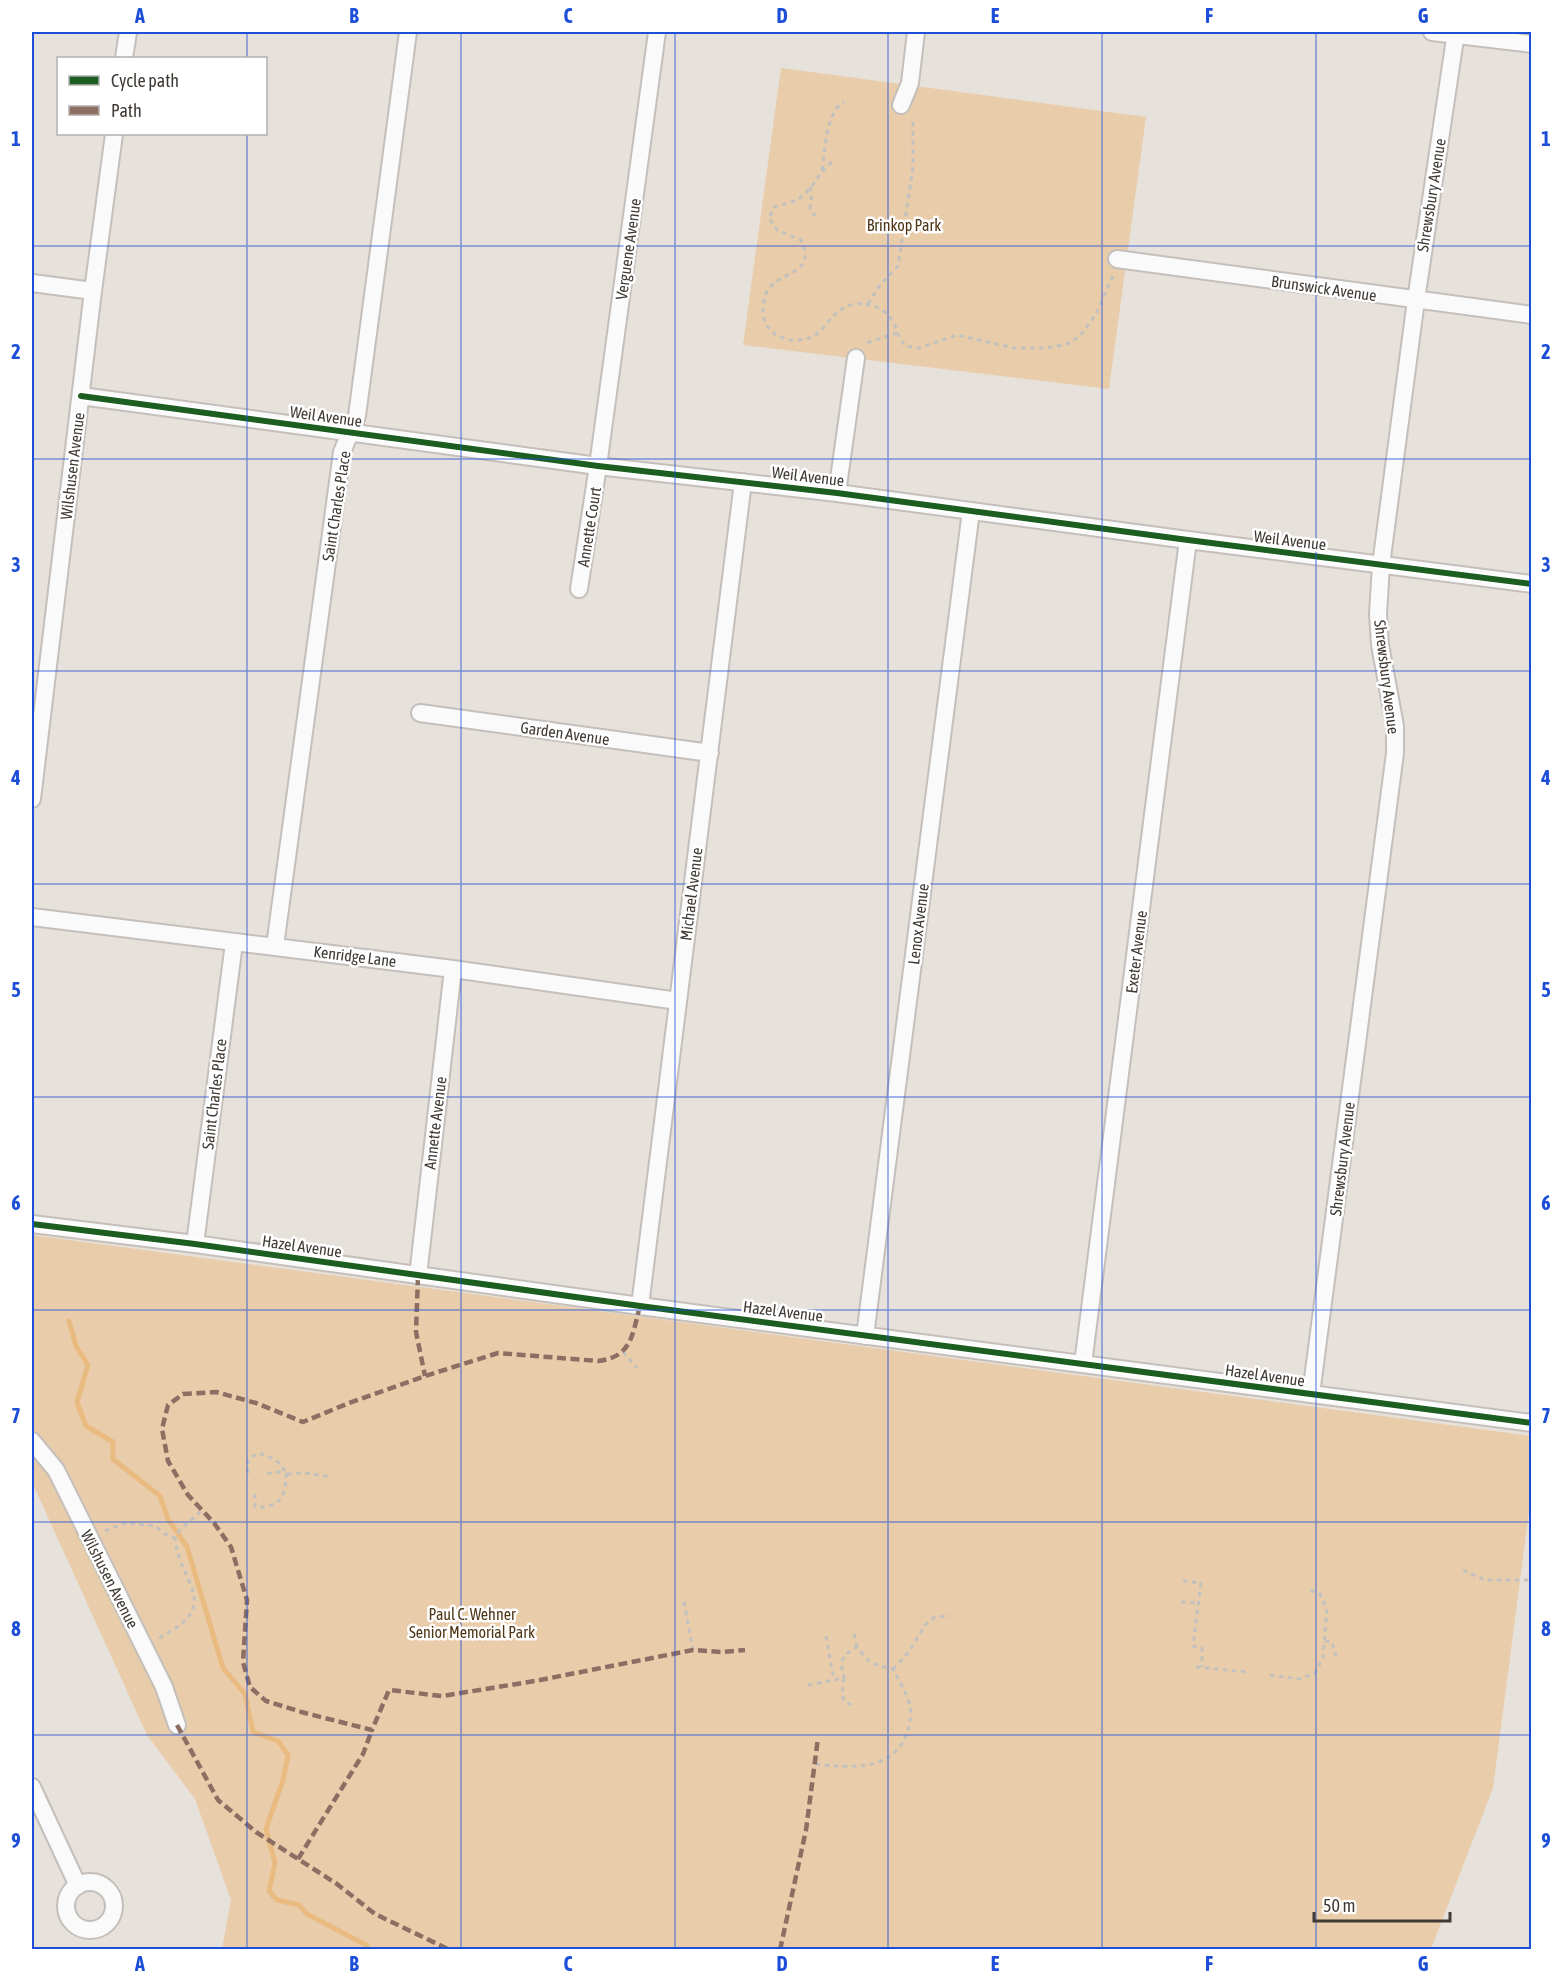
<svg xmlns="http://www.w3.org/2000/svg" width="1563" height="1981" font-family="'Asap Condensed',sans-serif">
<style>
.green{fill:#e9ccaa}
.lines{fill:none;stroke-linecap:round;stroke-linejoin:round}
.stream{stroke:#e9bb81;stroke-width:5}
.street-casing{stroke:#c4bfbb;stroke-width:20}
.path{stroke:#c3c1be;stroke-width:3;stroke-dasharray:4.5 4.5;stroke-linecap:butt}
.street{stroke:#fbfafa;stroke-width:16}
.quiet{stroke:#8d6e63;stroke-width:4.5;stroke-dasharray:9 4.5;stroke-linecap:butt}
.cycleway-casing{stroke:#fff;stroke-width:10}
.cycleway{stroke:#1b5e20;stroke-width:6}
.grid{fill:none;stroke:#1d4ed8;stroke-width:1.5;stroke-opacity:0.55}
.labels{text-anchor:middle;stroke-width:5;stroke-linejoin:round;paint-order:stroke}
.street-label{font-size:16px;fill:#3f3a35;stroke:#fff}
.park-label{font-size:16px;fill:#4e3513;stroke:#fff}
.neatline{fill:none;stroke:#1d4ed8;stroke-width:2}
.grid-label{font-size:20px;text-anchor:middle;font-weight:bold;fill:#1d4ed8}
</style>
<rect width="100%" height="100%" fill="#e7e1db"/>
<path class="green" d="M781,68L1146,117L1109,389L743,345Z
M32,1235L1531,1436V1496L1493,1788L1431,1949H222L231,1900L195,1799L147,1735L32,1482Z"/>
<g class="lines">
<path class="stream" d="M69,1321L76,1346L88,1365L77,1402L86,1426L113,1442V1459L160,1496L168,1519L187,1547L223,1668L245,1694L253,1732L278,1741L288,1755L283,1780L266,1829L275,1863L269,1891L277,1900L299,1905L307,1914L366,1945L369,1950"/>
<g class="street-casing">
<path id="street" d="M1432,32L1532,44
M124,58L128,32
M901,105L910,83L916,32
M1117,259L1532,315
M32,283L93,291
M81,396L598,466L837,493L1188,540L1532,584
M837,493L856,358
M579,589L598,466L657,32
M420,713L710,753
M32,799L93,291L114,134
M32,917L453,969L678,1001
M275,946L342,452L357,416L408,32
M32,1224L195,1244L640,1306L1532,1423
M195,1244L234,943
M418,1276L453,969
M640,1306L743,482
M865,1336L971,511
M1083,1364L1188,540
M1311,1394L1395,753V726L1380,645L1378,614L1381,565L1416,300L1456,32
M32,1441L56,1470L164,1687L177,1725
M32,1787L78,1886
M66 1906a24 24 0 1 1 48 0a24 24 0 1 1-48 0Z"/>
</g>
<path class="path" d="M832,162C818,173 812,191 798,199C791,203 782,205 774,207L769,218L777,230L801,240C816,273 786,270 770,287C765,292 764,301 763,308C763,314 764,321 767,326C772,333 778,336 786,339C791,341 794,340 799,340C823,338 823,323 839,311C851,301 869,302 882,310C890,315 896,324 897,333L863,344
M822,170C825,151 826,111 844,102
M810,187L812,194L810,209L817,218
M868,304L880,285L898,266L913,167V117
M897,333L905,346L919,348L957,335L1014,348H1047L1067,344L1080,336L1096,314L1113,276
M623,1352L637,1368
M248,1473V1460L258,1453C271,1457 281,1461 286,1474L304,1473L332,1477
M255,1494V1507C280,1508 286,1497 286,1474L279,1472L264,1474
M105,1531L125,1523L155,1526L165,1534L175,1538L179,1531L202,1510
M1463,1570L1485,1580H1532
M1183,1581L1201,1583L1193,1646L1202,1648V1667
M684,1602L693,1650
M1181,1602L1198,1603
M854,1634L857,1647
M826,1636L834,1680
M159,1638C225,1604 179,1585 175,1538
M1325,1641L1332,1642L1336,1656
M1196,1667L1248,1672
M893,1669L908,1653L926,1624L935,1617L950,1616
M1270,1675L1300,1679L1315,1673L1323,1658L1327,1609L1320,1594L1308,1589
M844,1678L842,1694L844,1700L851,1705
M808,1685L844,1678L841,1663L845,1655L857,1647C869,1663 873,1665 893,1669C898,1680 908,1694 910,1707C912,1717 909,1729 905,1738C888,1773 847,1767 814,1764"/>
<use href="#street" class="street"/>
<path class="quiet" d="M418,1276L416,1332L425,1376
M640,1306C632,1335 632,1357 598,1361L498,1353L425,1376L349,1403L303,1422L256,1403L216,1392L183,1394L168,1405L162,1429L168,1461L188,1495L214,1523L231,1547L247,1600L243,1662L250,1687L266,1701L305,1713L372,1730L389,1690L442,1696L535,1681L693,1650L722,1652L745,1650
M177,1725L218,1800L256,1832L337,1884L375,1914L450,1950
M298,1859L363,1754L372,1730
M780,1950L806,1830L818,1738"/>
<g class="cycleway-casing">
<path id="cycleway" d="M81,396L598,466L837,493L1188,540L1532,584
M32,1224L195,1244L640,1306L1532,1423"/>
</g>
<use href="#cycleway" class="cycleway"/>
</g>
<path class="grid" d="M247,32V58M461,32V1950M675,32V1950M888,32V1950M1102,32V1950M1316,32V1950M247,134V1950M32,246H1532M32,459H1532M32,671H1532M32,884H1532M32,1097H1532M32,1310H1532M32,1522H1532M32,1735H1532"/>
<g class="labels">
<g class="street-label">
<text transform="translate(1431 195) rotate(-81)" y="6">Shrewsbury Avenue</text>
<text transform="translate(628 249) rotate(-82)" y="6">Verguene Avenue</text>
<text transform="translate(1324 288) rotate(8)" y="6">Brunswick Avenue</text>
<text transform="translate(326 416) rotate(8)" y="6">Weil Avenue</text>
<text transform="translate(72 466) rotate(-83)" y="6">Wilshusen Avenue</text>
<text transform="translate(808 476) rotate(7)" y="6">Weil Avenue</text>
<text transform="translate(336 506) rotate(-81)" y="6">Saint Charles Place</text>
<text transform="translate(589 527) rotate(-81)" y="6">Annette Court</text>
<text transform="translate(1290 540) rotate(7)" y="6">Weil Avenue</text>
<text transform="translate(1387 677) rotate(83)" y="6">Shrewsbury Avenue</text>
<text transform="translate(565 733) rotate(8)" y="6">Garden Avenue</text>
<text transform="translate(691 894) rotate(-83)" y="6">Michael Avenue</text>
<text transform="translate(918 924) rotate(-83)" y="6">Lenox Avenue</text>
<text transform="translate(1136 952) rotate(-83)" y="6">Exeter Avenue</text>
<text transform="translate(355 956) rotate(7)" y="6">Kenridge Lane</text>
<text transform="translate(214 1094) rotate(-83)" y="6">Saint Charles Place</text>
<text transform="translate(435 1123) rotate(-83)" y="6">Annette Avenue</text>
<text transform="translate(1342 1159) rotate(-83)" y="6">Shrewsbury Avenue</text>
<text transform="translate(302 1246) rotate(8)" y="6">Hazel Avenue</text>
<text transform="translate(783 1311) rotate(7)" y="6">Hazel Avenue</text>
<text transform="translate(1265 1375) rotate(8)" y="6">Hazel Avenue</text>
<text transform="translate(110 1579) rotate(63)" y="6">Wilshusen Avenue</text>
</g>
<g class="park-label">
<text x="904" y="231">Brinkop Park</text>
<text x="472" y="1620">Paul C. Wehner<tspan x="472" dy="18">Senior Memorial Park</tspan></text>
</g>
</g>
<rect width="1563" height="1981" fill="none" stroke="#ffffff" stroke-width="66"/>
<rect x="57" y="57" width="210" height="78" fill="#ffffff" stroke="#b2b0ae" stroke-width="1.5"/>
<rect x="69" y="76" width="30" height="9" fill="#1b5e20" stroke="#b2b0ae" stroke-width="1.5"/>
<text x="111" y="87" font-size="18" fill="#3f3a35">Cycle path</text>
<rect x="69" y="106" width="30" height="9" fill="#8d6e63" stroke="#b2b0ae" stroke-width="1.5"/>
<text x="111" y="117" font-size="18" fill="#3f3a35">Path</text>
<path d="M1314 1912v9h136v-9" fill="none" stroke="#3f3a35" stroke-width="3"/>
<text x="1323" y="1912" font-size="18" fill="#3f3a35" stroke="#ffffff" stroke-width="4.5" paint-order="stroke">50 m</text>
<rect x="33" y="33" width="1497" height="1915" class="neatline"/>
<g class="grid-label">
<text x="140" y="23">A</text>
<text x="354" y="23">B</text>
<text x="568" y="23">C</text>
<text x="782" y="23">D</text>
<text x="995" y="23">E</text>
<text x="1209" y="23">F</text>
<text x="1423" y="23">G</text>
<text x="16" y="146">1</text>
<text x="1546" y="146">1</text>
<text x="16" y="359">2</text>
<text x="1546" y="359">2</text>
<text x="16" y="572">3</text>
<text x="1546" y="572">3</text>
<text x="16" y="785">4</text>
<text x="1546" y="785">4</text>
<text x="16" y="997">5</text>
<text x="1546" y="997">5</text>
<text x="16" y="1210">6</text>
<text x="1546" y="1210">6</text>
<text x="16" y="1423">7</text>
<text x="1546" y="1423">7</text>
<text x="16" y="1636">8</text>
<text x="1546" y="1636">8</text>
<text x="16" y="1848">9</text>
<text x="1546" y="1848">9</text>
<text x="140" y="1971">A</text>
<text x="354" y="1971">B</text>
<text x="568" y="1971">C</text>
<text x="782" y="1971">D</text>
<text x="995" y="1971">E</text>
<text x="1209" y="1971">F</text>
<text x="1423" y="1971">G</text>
</g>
</svg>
